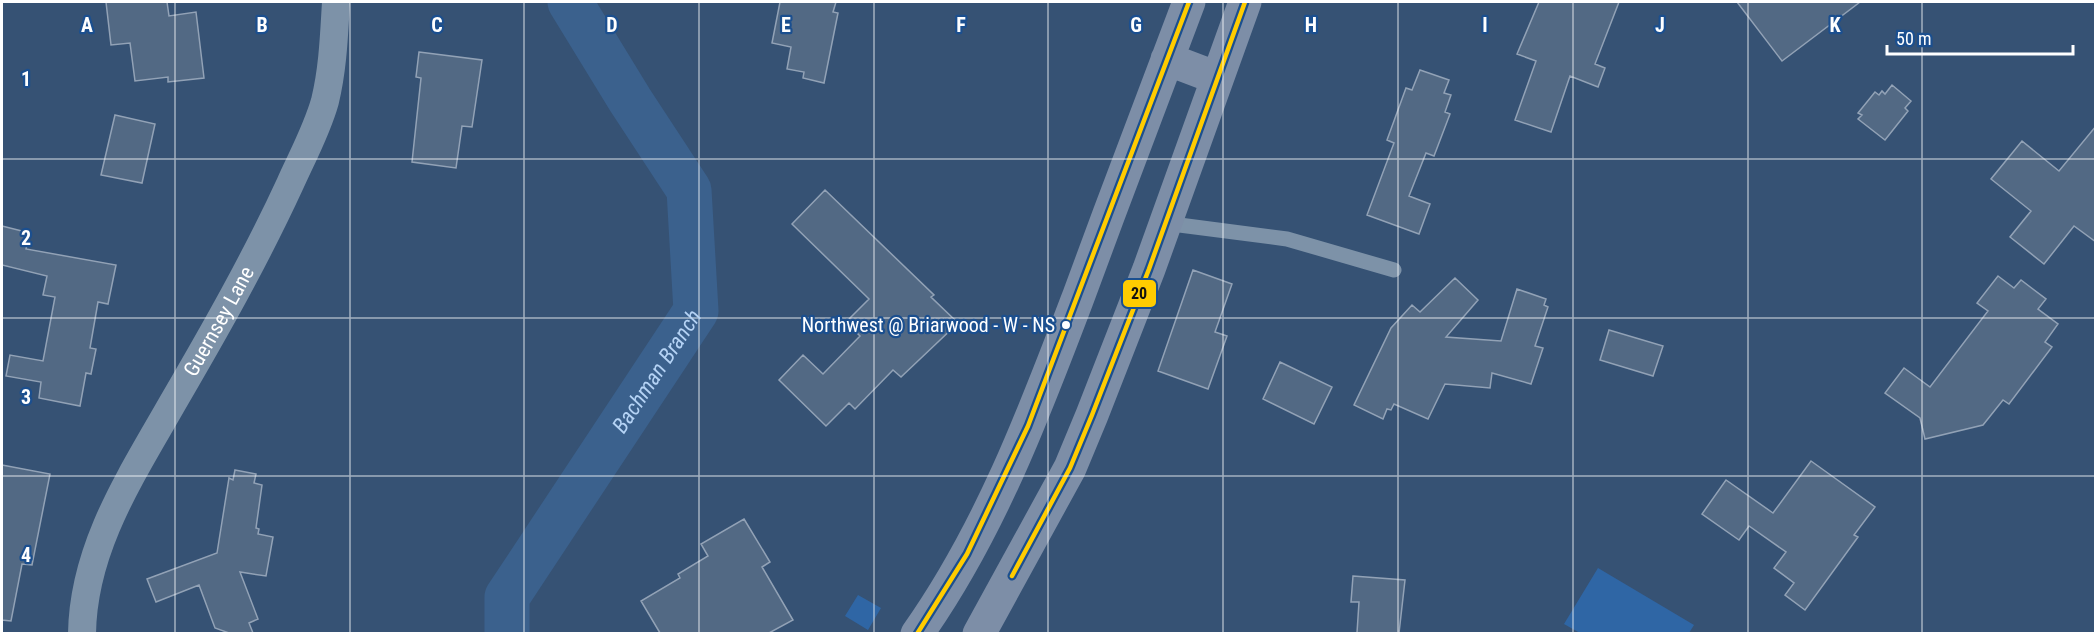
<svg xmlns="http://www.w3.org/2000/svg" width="2097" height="635" font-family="'Roboto Condensed',sans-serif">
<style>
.green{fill:#2f66a5}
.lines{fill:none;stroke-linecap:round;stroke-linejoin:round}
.river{stroke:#3b618d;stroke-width:45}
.building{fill:#526984;stroke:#92a2b6;stroke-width:1.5}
.lane{stroke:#7d92a8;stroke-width:15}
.street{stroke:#7d92a8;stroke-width:28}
.primary{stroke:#7d8ea7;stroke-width:33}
.bus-1-casing{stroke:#1b4f8f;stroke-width:9}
.bus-1{stroke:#fc0;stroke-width:4.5}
.grid{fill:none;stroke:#fff;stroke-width:1.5;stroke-opacity:0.55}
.bus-dot{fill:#fff;stroke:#1b4f8f;stroke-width:2}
.labels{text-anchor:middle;stroke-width:4.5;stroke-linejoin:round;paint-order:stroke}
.bus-label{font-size:20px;fill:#fff;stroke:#1b4f8f;text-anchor:end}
.street-label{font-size:21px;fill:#fff;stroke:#1b4f8f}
.water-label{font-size:22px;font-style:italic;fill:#b5d3f5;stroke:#1b4f8f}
.grid-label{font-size:20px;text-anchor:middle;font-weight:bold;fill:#fff;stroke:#1b4f8f;stroke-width:4.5;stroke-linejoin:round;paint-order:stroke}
.line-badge{stroke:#1b4f8f;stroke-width:2}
.pale-badge-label{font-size:16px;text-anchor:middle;font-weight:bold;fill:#111}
</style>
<rect width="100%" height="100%" fill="#365274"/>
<path class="green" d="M1598,568L1694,625L1689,633H1580L1564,624Z
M858,595L881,608L868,630L845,616Z"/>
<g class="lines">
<path class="river" id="s1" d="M507,634V597L696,311L689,190L630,100L570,2"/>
</g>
<path class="building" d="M106,2H167L169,16L196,12L204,78L168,82V77L135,81L130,43L111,45Z
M780,2H836L833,12L838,13L824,83L803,78L804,72L787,69L791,47L772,43Z
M1539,2H1619L1595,64L1605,68L1598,87L1570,76L1551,132L1515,120L1536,61L1517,54Z
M1737,2H1860L1782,61Z
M419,52L482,60L472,127L462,126L456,168L412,162L421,78L416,77Z
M1420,70L1449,80L1444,93L1451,95L1445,112L1450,114L1434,156L1426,153L1409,196L1430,204L1419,234L1367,215L1394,143L1387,140L1406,88L1412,90Z
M1892,85L1911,101L1905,108L1908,111L1885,140L1858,119L1862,115L1858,113L1875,92L1879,95L1882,91L1885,94Z
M115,115L155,124L142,183L101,175Z
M2096,126V242L2074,226L2044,264L2010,237L2031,211L1991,179L2022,141L2059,171Z
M825,190L934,295L931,297L958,323L901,377L893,370L855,409L849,403L826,426L779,380L803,355L823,374L860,336L846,322L869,299L792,224Z
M2,226L30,233L26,249L116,265L108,304L98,302L90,348L96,349L91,374L86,373L80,406L39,398L41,382L6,376L10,355L43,361L55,297L43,295L47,276L2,265Z
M1193,270L1232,284L1215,332L1227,336L1208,389L1158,371Z
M1998,276L2014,288L2021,280L2046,299L2038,309L2058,324L2045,342L2052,347L2009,404L2003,400L1983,425L1925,439L1920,418L1885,393L1904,368L1930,387L1988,311L1977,303Z
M1455,278L1478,300L1446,337L1501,341L1517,289L1546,299L1544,305L1548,307L1535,346L1543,348L1531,384L1492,373L1490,388L1445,384L1428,419L1394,404L1391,410L1387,409L1383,419L1354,405L1391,328L1412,305L1420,312Z
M1609,330L1663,346L1653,376L1600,360Z
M1280,362L1332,387L1314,424L1263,399Z
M1811,461L1875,507L1854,535L1858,537L1805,610L1785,595L1794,583L1774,568L1786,552L1749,526L1739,540L1702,514L1726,480L1773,513Z
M2,465L50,474L32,565L22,564L11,621L2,620Z
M235,470L256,474L254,483L262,485L256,528L259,529L258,534L273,537L266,576L240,572L258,619L249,623L253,633H229L215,628L199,585L156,602L147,579L217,553L229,478L233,480Z
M744,519L770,562L762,567L793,620L769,633H660L641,601L680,578L678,574L708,556L701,544Z
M1353,576L1405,580L1399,633H1357L1359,602H1351Z"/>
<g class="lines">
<path class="lane" d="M1164,223L1287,239L1394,270"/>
<path class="street" id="s2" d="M82,634C83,548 131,476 172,404C214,332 255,260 290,184C302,157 317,130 325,101C333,68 334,35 336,2"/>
<path class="primary" d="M1167,59L1217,78
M917,634C990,531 1035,411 1079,295C1115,197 1152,99 1189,2
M979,634L1070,468L1092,415L1149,269L1245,2"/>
<g class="bus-1-casing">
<path id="bus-1" d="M1012,576L1070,468L1092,415L1149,269L1245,2
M917,634L967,554L1028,426L1189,2"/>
</g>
<use href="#bus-1" class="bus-1"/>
</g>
<path class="grid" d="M175,2V634M350,2V634M524,2V634M699,2V634M874,2V634M1048,2V634M1223,2V634M1398,2V634M1573,2V634M1748,2V634M1922,2V634M2,159H2096M2,318H2096M2,476H2096"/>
<circle class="bus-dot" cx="1066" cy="325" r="5"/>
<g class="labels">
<g class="bus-label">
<text x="1055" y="332">Northwest @ Briarwood - W - NS</text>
</g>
<g class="street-label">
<text dy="7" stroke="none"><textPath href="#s2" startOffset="345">Guernsey Lane</textPath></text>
</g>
<g class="water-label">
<text dy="8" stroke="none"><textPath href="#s1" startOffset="308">Bachman Branch</textPath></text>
</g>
</g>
<g class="grid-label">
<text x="87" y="32">A</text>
<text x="262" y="32">B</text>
<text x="437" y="32">C</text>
<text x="612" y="32">D</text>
<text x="786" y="32">E</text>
<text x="961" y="32">F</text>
<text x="1136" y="32">G</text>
<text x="1311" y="32">H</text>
<text x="1485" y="32">I</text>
<text x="1660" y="32">J</text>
<text x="1835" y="32">K</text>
<text x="26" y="86">1</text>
<text x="26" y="245">2</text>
<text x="26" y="404">3</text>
<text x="26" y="562">4</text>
</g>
<rect class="line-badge" x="1122" y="279" width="35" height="29" rx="6" fill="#fc0"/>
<g class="pale-badge-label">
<text x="1139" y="299">20</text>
</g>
<rect width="2097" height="635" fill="none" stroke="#ffffff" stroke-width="6"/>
<path d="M1887 45v9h186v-9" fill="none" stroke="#ffffff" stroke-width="3"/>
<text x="1896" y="45" font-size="18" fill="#ffffff" stroke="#1b4f8f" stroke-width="4.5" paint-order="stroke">50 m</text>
</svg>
